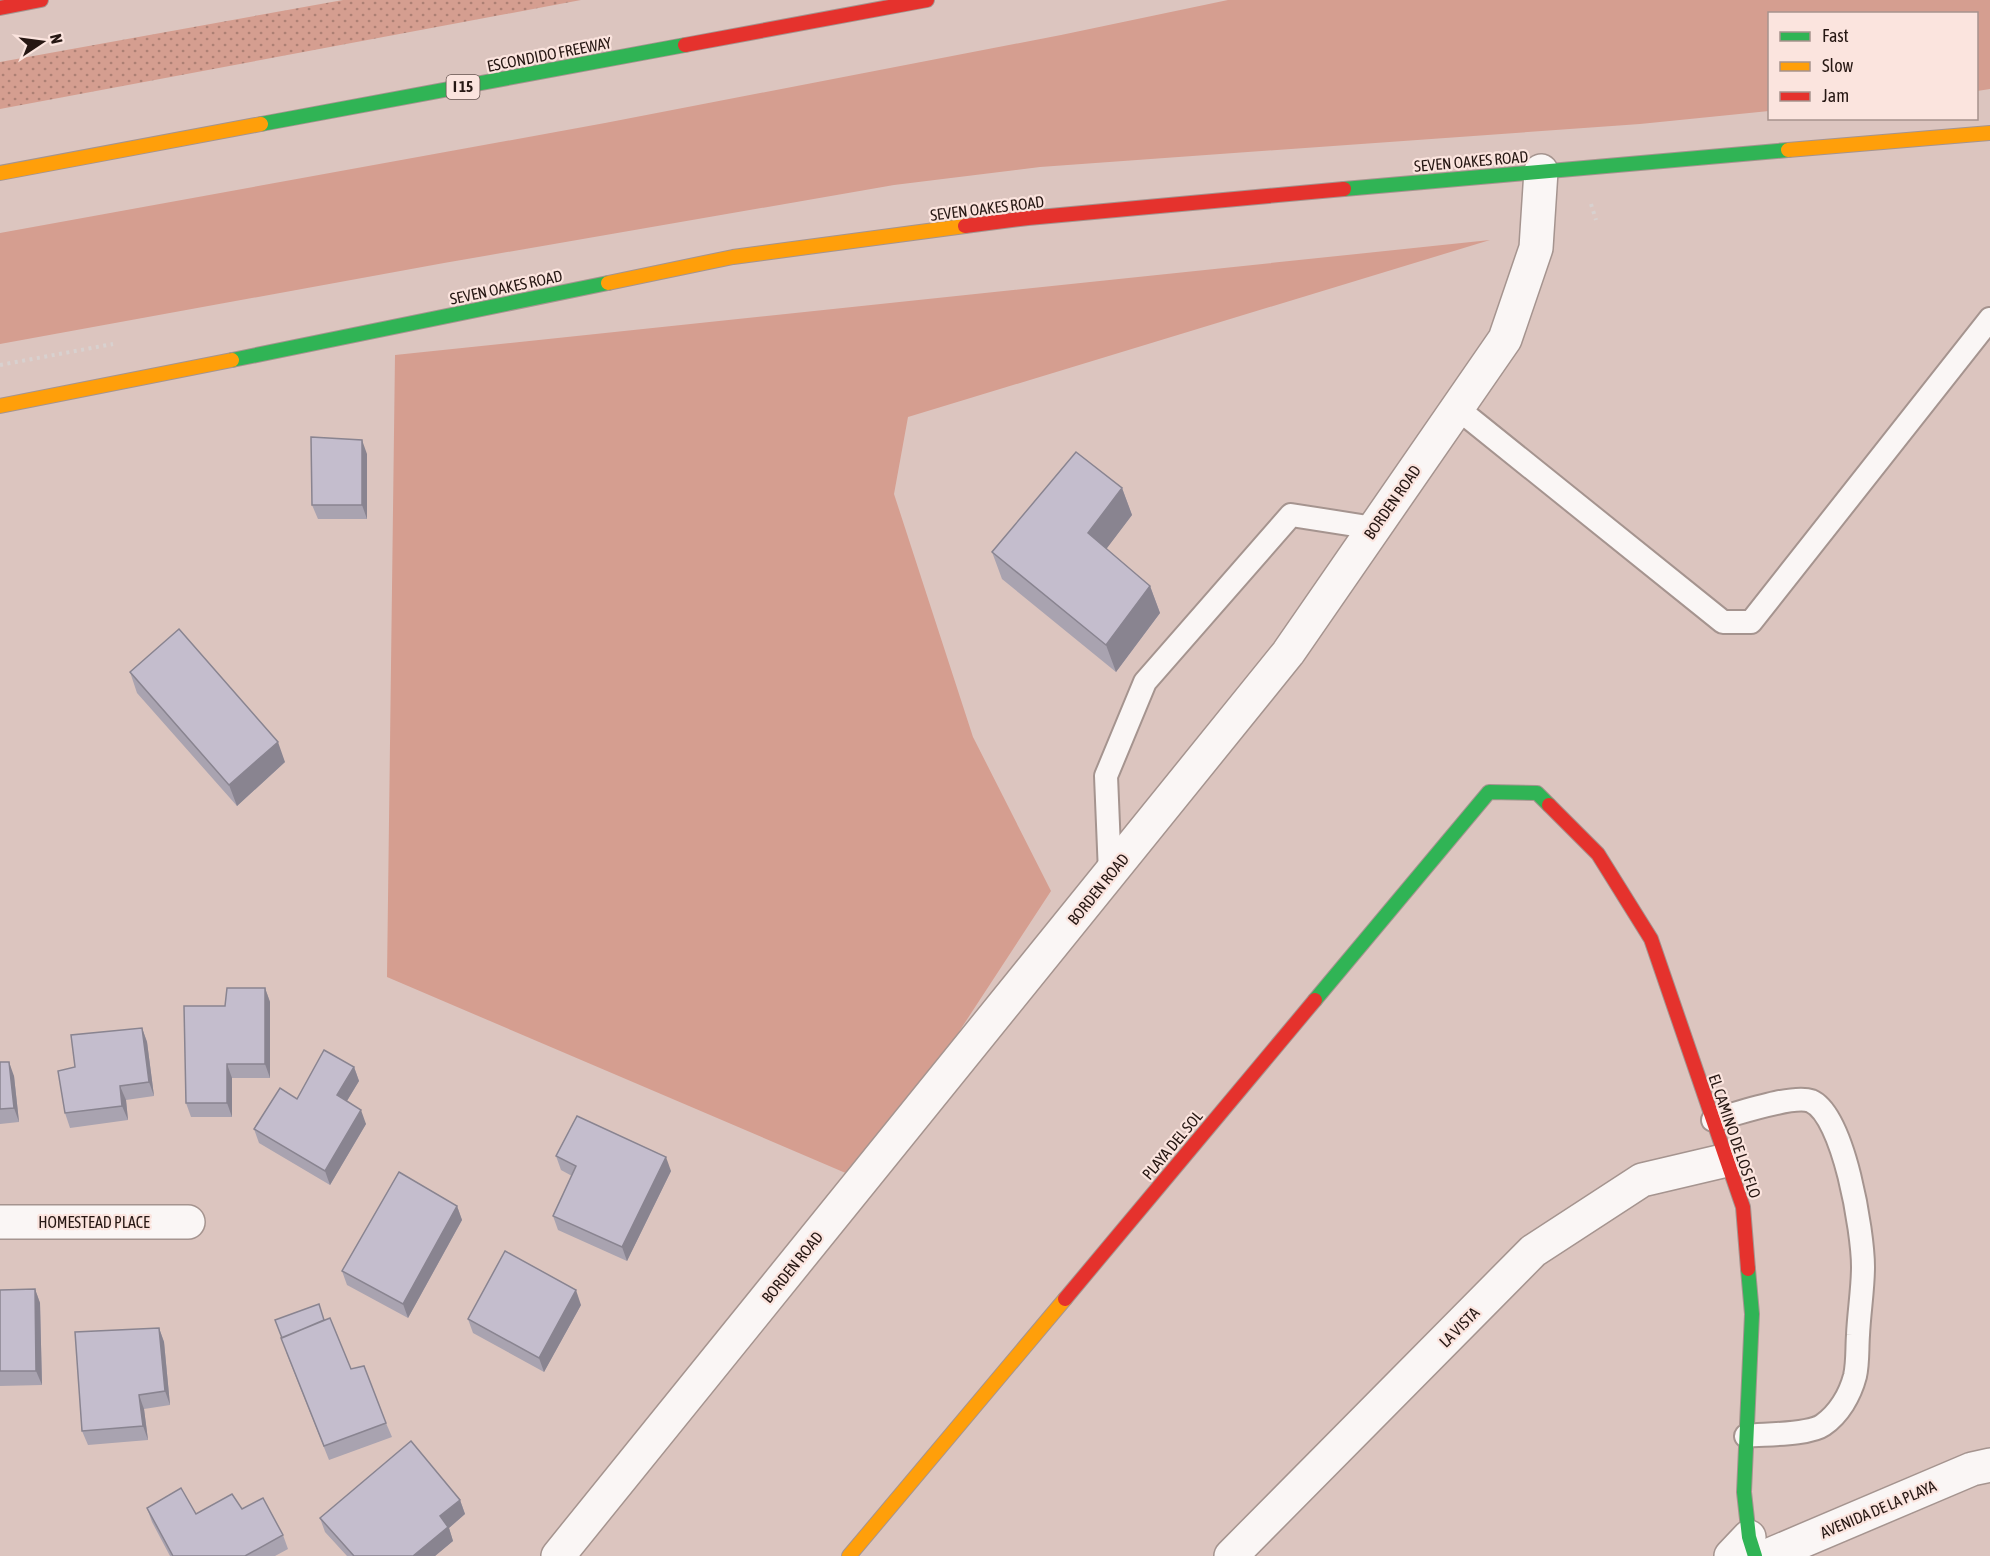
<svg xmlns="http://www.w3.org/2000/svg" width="1990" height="1556" font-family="'Asap Condensed',sans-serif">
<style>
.grass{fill:#d59e90}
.garden{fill:url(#garden-dots)}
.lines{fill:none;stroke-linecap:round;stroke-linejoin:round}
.lane-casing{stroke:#a5948f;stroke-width:26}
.street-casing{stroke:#a5948f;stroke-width:36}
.fast-casing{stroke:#a5948f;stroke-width:16}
.slow-casing{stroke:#a5948f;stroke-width:16}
.jam-casing{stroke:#a5948f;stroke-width:16}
.path{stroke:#d8d1cf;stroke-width:4;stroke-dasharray:3 4.5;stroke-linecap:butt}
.lane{stroke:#faf6f5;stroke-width:22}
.street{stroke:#faf6f5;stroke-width:33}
.fast{stroke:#30b455;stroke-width:14}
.slow{stroke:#ff9f0a;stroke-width:14}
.jam{stroke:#e5322d;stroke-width:14}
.wall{fill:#a9a3b0}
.shaded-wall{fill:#898490}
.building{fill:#c4bdcd;stroke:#898490;stroke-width:1.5}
.labels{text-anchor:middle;stroke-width:4.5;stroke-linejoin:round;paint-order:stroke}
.shield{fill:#fbe4de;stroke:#665450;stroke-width:1.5}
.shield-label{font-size:15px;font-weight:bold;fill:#261713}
.street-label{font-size:16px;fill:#261713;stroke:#fbe4de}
</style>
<defs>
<pattern id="garden-dots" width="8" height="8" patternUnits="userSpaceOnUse" patternTransform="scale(1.5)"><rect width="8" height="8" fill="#d59e90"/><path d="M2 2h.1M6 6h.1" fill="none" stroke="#ad8074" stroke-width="1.8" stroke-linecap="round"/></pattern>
</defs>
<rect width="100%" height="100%" fill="#dcc5bf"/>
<path class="grass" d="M1228,0H1990V89L1977,91L1976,14H1770L1769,111L1640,124L1040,167L894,185L444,263L0,344V233L605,123L1061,35Z
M1490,240L908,417L894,494L973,737L1051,891L862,1180L387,977L395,355Z"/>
<path class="garden" d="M343,0H581L0,109V62Z"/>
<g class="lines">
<g class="lane-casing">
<path id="lane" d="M1457,408L1723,622H1751L1990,319
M1110,873L1106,776L1145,682L1291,515L1374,528
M1713,1120C1734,1115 1792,1094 1811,1101C1844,1115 1863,1232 1863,1267C1863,1289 1859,1312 1858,1335C1857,1348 1858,1363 1855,1376C1850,1395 1839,1414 1823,1425C1809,1435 1764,1434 1746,1436"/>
</g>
<g class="street-casing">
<path id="street" d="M0,1222H188
M558,1556L1288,653L1505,339L1536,248L1541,171
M1231,1556L1533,1251L1642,1180L1727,1160
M1731,1556L1749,1537
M1767,1556L1972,1469L1990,1465"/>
</g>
<g class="fast-casing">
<path id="fast" d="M261,124L685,45
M1344,189L1788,150
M232,360L608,283
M1315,1000L1489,792L1537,793L1549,805
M1748,1269L1752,1314L1744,1492L1749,1537L1755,1556"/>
</g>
<g class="slow-casing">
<path id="slow" d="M1788,150L1990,133
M0,173L261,124
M608,283L733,257L965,226
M0,406L232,360
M849,1556L1065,1299"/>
</g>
<g class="jam-casing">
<path id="jam" d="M0,8L41,0
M685,45L927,0
M965,226L1028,218L1344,189
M1549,805L1598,854L1651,939L1743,1207L1748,1269
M1065,1299L1315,1000"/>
</g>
<path class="path" d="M1591,204L1596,220
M0,365L113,344"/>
<use href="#lane" class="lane"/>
<use href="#street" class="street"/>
<use href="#fast" class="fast"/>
<use href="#slow" class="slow"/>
<use href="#jam" class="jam"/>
</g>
<path class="wall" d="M367,454V519H318L312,505Z
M1122,488L1132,515L1106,549L1150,586L1160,613L1116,672L1002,579L992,552Z
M130,672L285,762L237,806L137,693Z
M265,988L270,1002V1078H232V1117H191L186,1103L225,1006Z
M142,1028L147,1042L154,1096L126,1100L128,1120L70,1128L65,1113L75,1067Z
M0,1062L14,1076L19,1122L0,1124Z
M354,1067L359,1081L347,1101L366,1124L330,1185L259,1143L254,1129L297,1099Z
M556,1156L671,1171L627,1261L558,1230L553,1216L572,1176L561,1170Z
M457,1206L462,1220L408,1318L347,1285L342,1271Z
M35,1289L40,1303L42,1385L0,1386V1290Z
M581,1305L544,1372L473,1333L468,1319Z
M324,1320L351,1369L386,1423L392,1437L329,1460L286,1352Z
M159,1328L164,1342L170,1405L144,1409L148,1440L88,1445L82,1431Z
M460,1500L465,1514L449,1528L453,1541L435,1556H347L325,1532L320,1518Z
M147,1508L196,1514L242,1509L283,1535L288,1549L275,1556H170L152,1522Z"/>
<path class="shaded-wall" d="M362,440L367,454V519L362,505Z
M1122,488L1132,515L1098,560L1088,533Z
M1150,586L1160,613L1116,672L1106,645Z
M278,742L285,762L237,806L229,785Z
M265,988L270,1002V1078L265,1064Z
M142,1028L147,1042L154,1096L149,1082Z
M9,1062L14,1076L19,1122L14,1108Z
M227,1064L232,1078V1117L227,1103Z
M354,1067L359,1081L342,1109L337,1095Z
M120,1086L126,1100L128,1120L122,1106Z
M361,1110L366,1124L330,1185L325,1171Z
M666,1157L671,1171L627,1261L622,1247Z
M457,1206L462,1220L408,1318L403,1304Z
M35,1289L40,1303L42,1385L36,1371Z
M576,1290L581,1305L544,1372L539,1358Z
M159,1328L164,1342L170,1405L165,1391Z
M139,1395L144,1409L148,1440L143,1426Z
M460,1500L465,1514L449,1528L453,1541L435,1556H413L440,1516Z"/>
<path class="building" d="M311,437L362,440V505H312Z
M1076,452L1122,488L1088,533L1150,586L1106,645L992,552Z
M179,629L278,742L229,785L130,672Z
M227,988H265V1064H227V1103H186L184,1006H225Z
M142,1028L149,1082L120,1086L122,1106L65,1113L58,1071L75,1067L71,1035Z
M324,1050L354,1067L337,1095L361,1110L325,1171L254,1129L280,1088L297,1099Z
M0,1062H9L14,1108L0,1109Z
M577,1116L666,1157L622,1247L553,1216L576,1166L556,1156Z
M399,1172L457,1206L403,1304L342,1271Z
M505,1251L576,1290L539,1358L468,1319Z
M35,1289L36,1371H0V1290Z
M319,1304L324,1320L282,1338L275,1320Z
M330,1318L351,1369L364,1366L386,1423L324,1446L281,1338Z
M159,1328L165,1391L139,1395L143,1426L82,1431L75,1332Z
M411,1441L460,1500L440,1516L448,1527L413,1556H354L320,1518Z
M181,1488L196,1514L232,1494L242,1509L263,1498L283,1535L245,1556H173L147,1508Z"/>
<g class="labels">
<rect class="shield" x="446.5" y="75" width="33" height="24" rx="4.5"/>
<g class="shield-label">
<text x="463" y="92">I 15</text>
</g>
<g class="street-label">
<text transform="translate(549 54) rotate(-11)" y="6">ESCONDIDO FREEWAY</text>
<text transform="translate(1471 161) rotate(-5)" y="6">SEVEN OAKES ROAD</text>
<text transform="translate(987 208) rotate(-7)" y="6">SEVEN OAKES ROAD</text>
<text transform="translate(506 287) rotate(-12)" y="6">SEVEN OAKES ROAD</text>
<text transform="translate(1392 502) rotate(-55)" y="6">BORDEN ROAD</text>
<text transform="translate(1098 889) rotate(-51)" y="6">BORDEN ROAD</text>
<text transform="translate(1735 1136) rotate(71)" y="6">EL CAMINO DE LOS FLO</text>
<text transform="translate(1172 1145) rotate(-50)" y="6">PLAYA DEL SOL</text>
<text x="94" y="1228">HOMESTEAD PLACE</text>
<text transform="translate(792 1267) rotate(-51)" y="6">BORDEN ROAD</text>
<text transform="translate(1459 1327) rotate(-45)" y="6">LA VISTA</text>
<text transform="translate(1878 1509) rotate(-23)" y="6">AVENIDA DE LA PLAYA</text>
</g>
</g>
<rect x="1768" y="12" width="210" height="108" fill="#fbe4de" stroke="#a6928d" stroke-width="1.5"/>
<rect x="1780" y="32" width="30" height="9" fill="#30b455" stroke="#a6928d" stroke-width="1.5"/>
<text x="1822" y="42" font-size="18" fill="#261713">Fast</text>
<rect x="1780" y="62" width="30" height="9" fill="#ff9f0a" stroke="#a6928d" stroke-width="1.5"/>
<text x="1822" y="72" font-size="18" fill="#261713">Slow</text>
<rect x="1780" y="92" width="30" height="9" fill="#e5322d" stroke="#a6928d" stroke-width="1.5"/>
<text x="1822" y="102" font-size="18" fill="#261713">Jam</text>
<g transform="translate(42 42) rotate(77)" stroke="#fbe4de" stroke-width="4.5" paint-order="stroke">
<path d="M0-4.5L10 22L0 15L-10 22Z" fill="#261713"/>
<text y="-9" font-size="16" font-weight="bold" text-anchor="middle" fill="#261713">N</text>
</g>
</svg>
